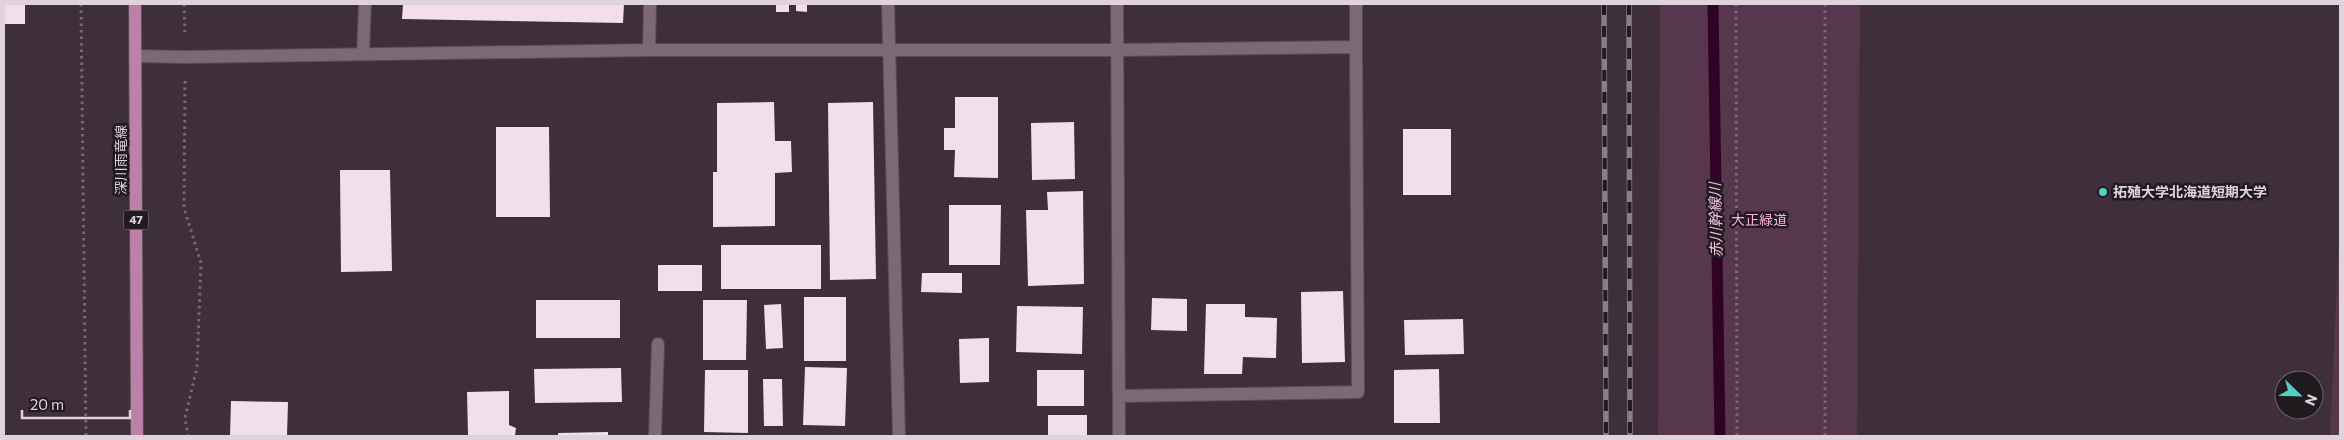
<svg xmlns="http://www.w3.org/2000/svg" width="2344" height="440" font-family="Commissioner,'Noto Sans JP',sans-serif">
<style>
.green{fill:#57374d}
.lines{fill:none;stroke-linecap:round;stroke-linejoin:round}
.stream{stroke:#2f0325;stroke-width:11}
.building{fill:#f3deec}
.service-casing{stroke:#594c55;stroke-width:14}
.minor-casing{stroke:#594c55;stroke-width:14}
.primary-casing{stroke:#594c55;stroke-width:14}
.path{stroke:#786a74;stroke-width:3;stroke-dasharray:2.5 4;stroke-linecap:butt}
.service{stroke:#7c6975;stroke-width:12}
.minor{stroke:#7c6975;stroke-width:12}
.primary{stroke:#bd80a9;stroke-width:12}
.rail-casing{stroke:#8b7e87;stroke-width:5.5}
.rail{stroke:#211a1f;stroke-width:4;stroke-dasharray:11;stroke-linecap:butt}
.poi-dot{fill:#55cec6;stroke:#211a1f;stroke-width:2}
.labels{text-anchor:middle;stroke-width:5;stroke-linejoin:round;paint-order:stroke}
.shield{fill:#211a1f;stroke:#a69ca3;stroke-width:1}
.shield-label{font-size:12px;font-weight:bold;fill:#dfd4db}
.street-label{font-size:14px;fill:#dfd4db;stroke:#211a1f}
.poi-label{font-size:14px;font-weight:bold;fill:#dfd4db;stroke:#211a1f;text-anchor:start}
.park-label{font-size:14px;fill:#feb0e5;stroke:#211a1f}
.water-label{font-size:15px;font-style:italic;fill:#f6c6e6;stroke:#211a1f}
</style>
<rect width="100%" height="100%" fill="#3f2f3a"/>
<path class="green" d="M1660,4H1860L1857,436H1658Z
M2340,217V436H2330Z"/>
<g class="lines">
<path class="stream" d="M1713,4L1720,436"/>
</g>
<path class="building" d="M4,4H25V24H4Z
M403,4H624L623,23L402,19Z
M776,4H789V12H776Z
M796,4H807V12L796,11Z
M955,97H998V178L954,177L955,150H944V128H955Z
M774,102L775,141H791L792,172L775,173V226L713,227V172H717V103Z
M873,102L876,279L830,280L828,103Z
M1074,122L1075,179L1032,180L1031,123Z
M496,127H549L550,217H496Z
M1403,129H1451V195H1403Z
M340,170H390L392,271L341,272Z
M1083,191L1084,284L1028,286L1026,210H1048L1047,192Z
M949,205H1001L1000,265H949Z
M721,245H821V289H721Z
M658,265H702V291H658Z
M922,273H962V293L921,292Z
M1343,291L1345,362L1302,363L1301,292Z
M804,297H846V361H804Z
M1152,298L1187,299V331L1151,330Z
M536,300H620V338H536Z
M703,300H747L746,360H703Z
M781,304L783,348L766,349L764,305Z
M1206,304H1245V317L1277,318L1276,358L1243,357L1242,374H1204Z
M1017,306L1083,307L1082,354L1016,352Z
M1463,319L1464,354L1405,355L1404,320Z
M989,338V382L960,383L959,339Z
M805,367L847,368L845,426L803,425Z
M621,368L622,402L535,403L534,369Z
M1439,369L1440,423H1394V370Z
M705,370H748V433L704,432Z
M1037,370H1084V406H1037Z
M763,379H782L783,426H764Z
M509,391V425L516,428L515,436H468L467,392Z
M231,401L288,402L287,436H230Z
M1048,415H1087V436H1048Z
M608,432V436H558V433Z"/>
<g class="lines">
<g class="service-casing">
<path id="service" d="M363,54L365,4
M655,436L658,344"/>
</g>
<g class="minor-casing">
<path id="minor" d="M888,4L899,436
M1117,4L1119,436
M649,50L650,4
M135,56L185,57L649,50H1117L1356,47V4
M1119,396L1358,392L1356,47"/>
</g>
<g class="primary-casing">
<path id="primary" d="M135,4L137,436"/>
</g>
<path class="path" d="M81,4L86,436
M184,4L185,32
M1736,4L1737,436
M1825,4V436
M185,81L184,208L201,263L197,367L185,418L188,436"/>
<use href="#service" class="service"/>
<use href="#minor" class="minor"/>
<use href="#primary" class="primary"/>
<g class="rail-casing">
<path id="rail" d="M1604,4L1606,436
M1629,4L1630,436"/>
</g>
<use href="#rail" class="rail"/>
</g>
<circle class="poi-dot" cx="2103" cy="192" r="5"/>
<g class="labels">
<rect class="shield" x="123.5" y="210.5" width="25" height="19" rx="4"/>
<g class="shield-label">
<text x="136" y="224">47</text>
</g>
<g class="street-label">
<text transform="translate(121 160) rotate(-90)" y="5">深川雨竜線</text>
</g>
<g class="poi-label">
<text x="2113" y="197">拓殖大学北海道短期大学</text>
</g>
<g class="park-label">
<text x="1759" y="225">大正緑道</text>
</g>
<g class="water-label">
<text transform="translate(1716 220) rotate(-91)" y="5">赤川幹線川</text>
</g>
</g>
<rect width="2344" height="440" fill="none" stroke="#dfd4db" stroke-width="10"/>
<g transform="translate(2299 395) rotate(113)"><circle r="24" fill="#211a1f" stroke="#6d646a"/>
<path d="M0-4L9 19L0 12L-9 19Z" fill="#55cec6"/>
<text y="-8" font-size="14" font-weight="bold" text-anchor="middle" fill="#dfd4db">N</text>
</g>
<path d="M22 410v8h108v-8" fill="none" stroke="#dfd4db" stroke-width="2.5"/>
<text x="30" y="410" font-size="15" fill="#dfd4db" stroke="#211a1f" stroke-width="4" paint-order="stroke">20 m</text>
</svg>
